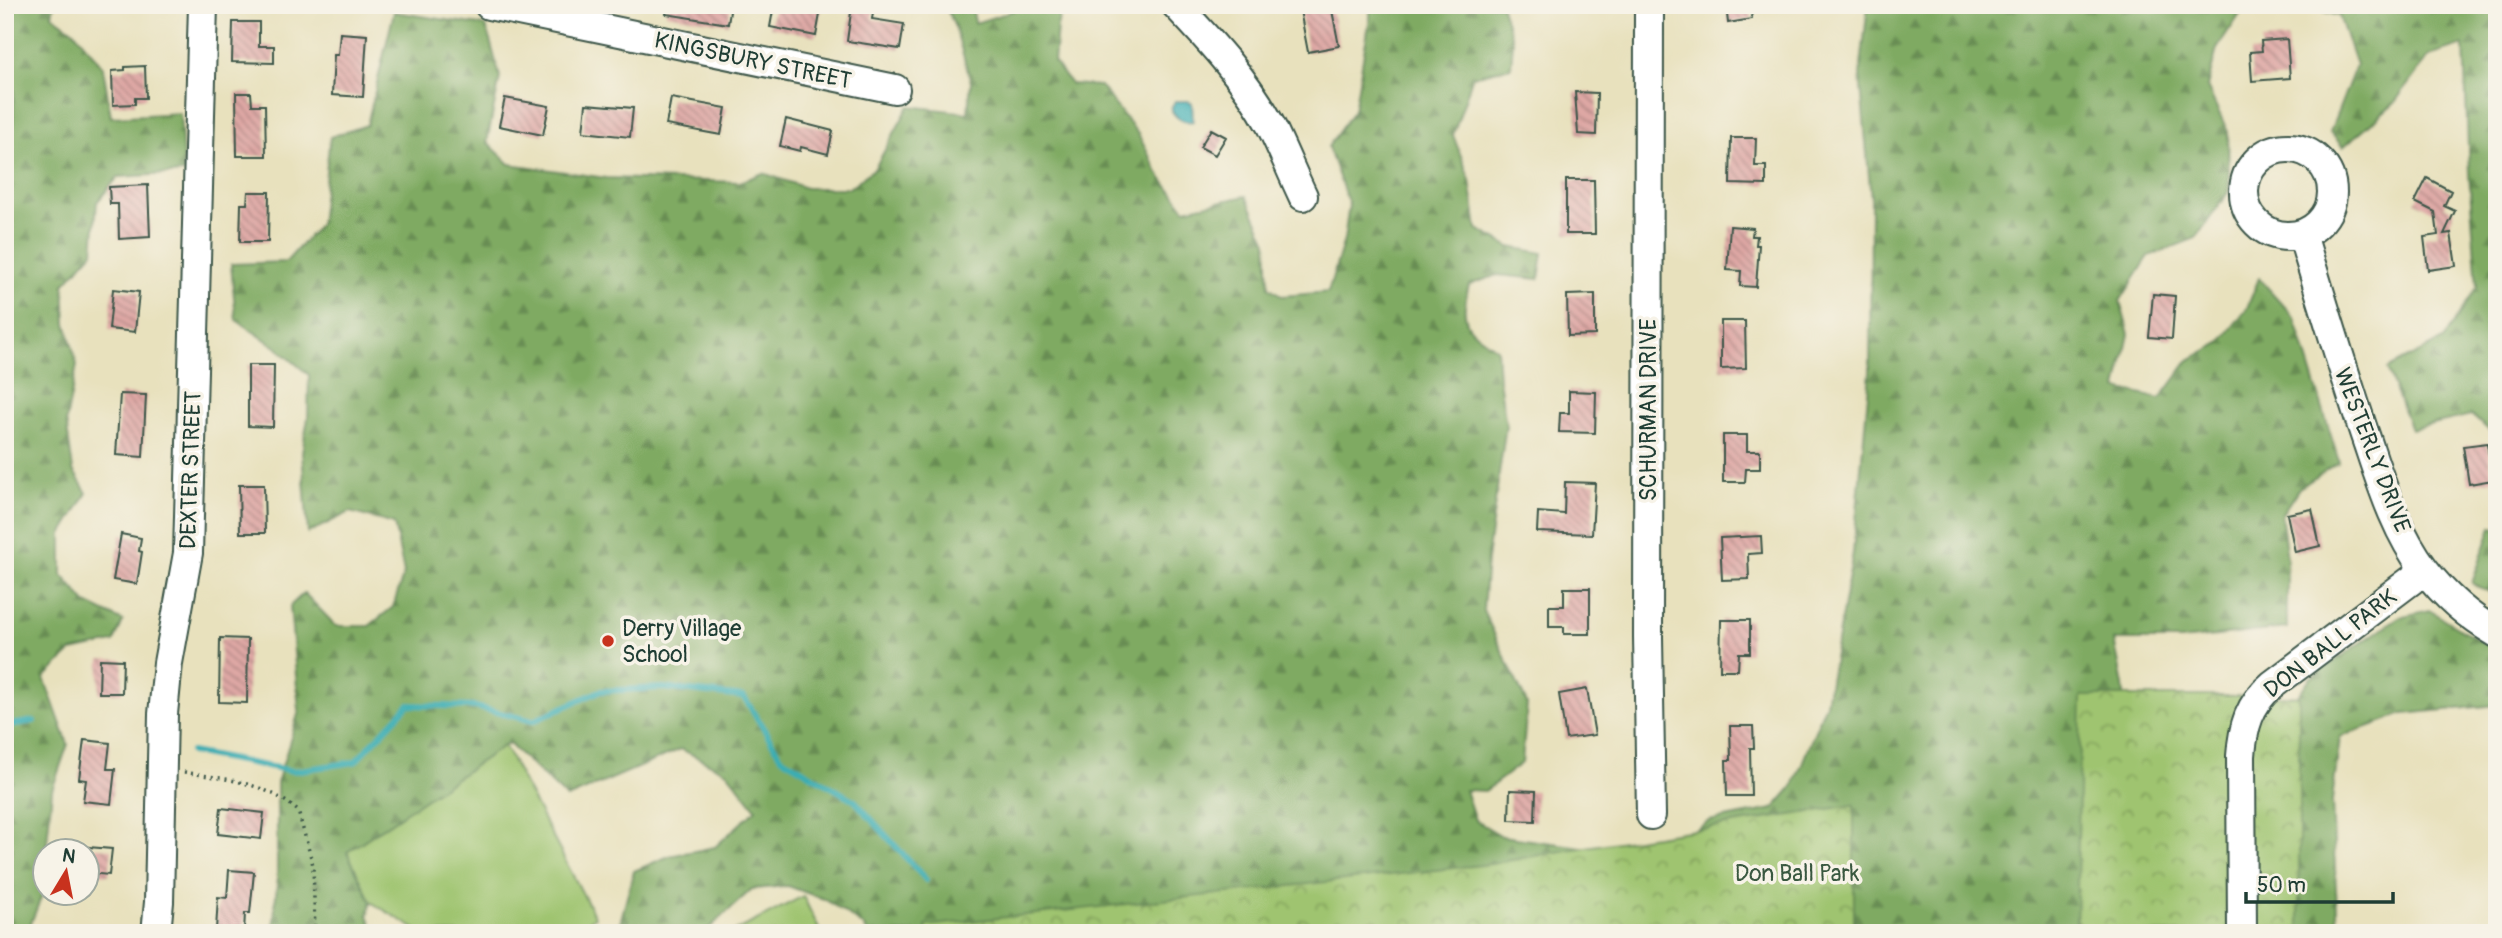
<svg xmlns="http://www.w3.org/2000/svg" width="2502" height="938" font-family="Pangolin,sans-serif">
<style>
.green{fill:#9fc46f;stroke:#5f8052;stroke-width:2}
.forest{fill:url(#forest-firs);stroke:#4f744b;stroke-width:2}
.park{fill:url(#park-crowns);stroke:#5f8052;stroke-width:2}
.water{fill:#3badb3;stroke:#2d7574;stroke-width:2}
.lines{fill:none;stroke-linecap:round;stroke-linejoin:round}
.stream{stroke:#3badb3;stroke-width:6}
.building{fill:url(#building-back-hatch)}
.minor-casing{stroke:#3d5649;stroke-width:32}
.path{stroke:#3d5649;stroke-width:3.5;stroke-dasharray:2 5;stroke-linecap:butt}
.minor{stroke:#fff;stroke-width:28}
.poi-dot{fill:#c8321e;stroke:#f7f3e8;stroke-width:2.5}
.labels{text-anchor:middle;stroke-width:7;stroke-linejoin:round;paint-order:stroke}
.street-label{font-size:23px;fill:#1f3d34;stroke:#f7f3e8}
.poi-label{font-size:23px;fill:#1f3d34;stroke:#f7f3e8;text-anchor:start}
.park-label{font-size:23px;fill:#395840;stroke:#f7f3e8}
</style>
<defs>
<pattern id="forest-firs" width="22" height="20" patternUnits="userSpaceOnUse" patternTransform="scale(1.75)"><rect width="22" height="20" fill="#7faa62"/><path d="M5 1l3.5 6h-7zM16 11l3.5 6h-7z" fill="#678c52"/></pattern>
<pattern id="park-crowns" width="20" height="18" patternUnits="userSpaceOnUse" patternTransform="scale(1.75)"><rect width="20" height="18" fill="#9fc46f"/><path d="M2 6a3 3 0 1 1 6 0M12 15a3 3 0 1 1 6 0" fill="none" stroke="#81a05c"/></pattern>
<pattern id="building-back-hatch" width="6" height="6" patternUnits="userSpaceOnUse" patternTransform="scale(1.75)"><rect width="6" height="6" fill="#dea7a4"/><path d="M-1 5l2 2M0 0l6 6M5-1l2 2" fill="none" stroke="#b38986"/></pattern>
</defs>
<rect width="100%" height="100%" fill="#f7f3e8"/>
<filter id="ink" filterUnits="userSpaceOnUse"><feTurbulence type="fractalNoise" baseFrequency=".0143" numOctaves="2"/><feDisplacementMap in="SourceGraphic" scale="14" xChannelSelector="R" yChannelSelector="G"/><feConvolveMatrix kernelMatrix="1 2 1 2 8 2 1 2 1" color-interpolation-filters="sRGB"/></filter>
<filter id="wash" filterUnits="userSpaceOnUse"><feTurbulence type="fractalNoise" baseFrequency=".00686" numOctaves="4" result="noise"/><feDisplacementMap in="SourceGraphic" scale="28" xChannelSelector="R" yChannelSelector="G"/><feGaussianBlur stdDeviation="1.57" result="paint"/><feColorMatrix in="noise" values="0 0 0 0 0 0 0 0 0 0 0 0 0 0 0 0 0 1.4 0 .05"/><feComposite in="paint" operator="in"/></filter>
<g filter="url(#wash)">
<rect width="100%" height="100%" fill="#e8e1bd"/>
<path class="green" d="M504,745L595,917L570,933H422L371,902L347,852Z
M803,896L821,933H732Z"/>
<path class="forest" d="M5,5H54L52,15L74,31L103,67L111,117L180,113L184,173L118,177L97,202L93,252L64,284L66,323L77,365L66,421L73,470L87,493L62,534V575L86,603L123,621L114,642L72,651L44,678L68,744L52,790L42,895L27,933H5V171L11,162L14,91L5,59Z
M945,5H972L975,23L1010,12L1015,5H1062L1057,27L1054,62L1071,84L1100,86L1138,134L1158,173L1185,209L1246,196L1267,242L1269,287L1282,296L1328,292L1344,240L1349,205L1328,147L1354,110L1370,18V5H1501L1513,41L1511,67L1473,76L1453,135L1470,180L1477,229L1510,247L1543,253L1539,279L1497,275L1469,285C1459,324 1466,328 1497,349L1499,380L1506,425L1487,559L1483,610L1527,704L1522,763L1485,791L1465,790L1475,820L1502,836L1610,851L1672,845L1709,821L1773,809L1793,786L1826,703L1853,553L1870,372L1871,199L1860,75L1868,5H2246L2217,49L2207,87L2228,132L2229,191L2196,238L2149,256L2120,301L2129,334L2117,389L2160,399L2189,360L2220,343L2247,308L2259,278L2295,318L2339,462L2299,488L2281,515L2287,558V628L2181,640H2114L2123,685L2127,728L2197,933H868L864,926L826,900L788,886L752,889L704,933H605L620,923L634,871L669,856L715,847L756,809L727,772L681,749L567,798L508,743L347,852L371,902L368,915L375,933H273L277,883V783L299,711L290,606L304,593L336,626H369L393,607L404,573L394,524L350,512L308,533L302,452L308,418L309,375L276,347L236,320L231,264L286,262L320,224L330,137L367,125L394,12L486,26L500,77L487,142L510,164L606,178L740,182L763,173L806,188H849L875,168L909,106L968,113L971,82L955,27Z
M2302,5H2497V437L2471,415L2411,429L2387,369L2443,340L2477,287L2469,173L2464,45L2429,56L2395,102L2343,147L2330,132L2356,65L2339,16Z
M2492,527L2497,528V596L2472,583Z
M2429,610L2497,651V705L2403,714L2340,737L2332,801L2338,933H2280L2273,732L2310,678L2399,617Z"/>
<path class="park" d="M2081,696H2299V933H2076Z
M1854,805V933H927L926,926L1491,864L1567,850Z"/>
<path class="water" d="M1175,101H1188L1192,103L1193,121C1184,124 1175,117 1171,109Z"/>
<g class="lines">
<path class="stream" d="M5,726L34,721
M191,752L293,771L355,762L408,705L475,707L533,721L600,691L663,688L744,697L781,757L855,801L926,880"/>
</g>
<g id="blocks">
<path class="building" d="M667,5H731L728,24L666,14Z
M774,5H803L821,9L816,36L770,27Z
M852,5H874L872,19L904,24L900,49L847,41Z
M1299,5H1331L1339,46L1308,52Z
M1726,5H1750L1752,19L1728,23Z
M233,22H259V46H274V63L232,62Z
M340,33L367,35L363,97L332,95L334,55H338Z
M2287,39L2290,78L2252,81L2250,52L2262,51L2261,41Z
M145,66L146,98H135V104L113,105L112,71L125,70V67Z
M1575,92L1597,93L1596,135L1578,134Z
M236,93H251L252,105H265L266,156H237Z
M505,98L549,106L543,135L499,126Z
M671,98L726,108L721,135L666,125Z
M586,104L633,108L630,137L583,132Z
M786,119L833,131L828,154L801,147L800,151L780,146Z
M1211,129L1226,137L1215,155L1200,147Z
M1731,138H1756L1755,166H1766V185L1730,184Z
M2427,178L2451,191L2444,206L2455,211L2444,234L2451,233L2456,266L2428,270L2424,237L2438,235L2435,212L2415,202Z
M1566,180H1594L1595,234H1566Z
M148,185L150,237L119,239L118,204H110L109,187Z
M248,192H269L268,242H240L241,204H247Z
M1730,226L1753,228L1752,236H1757L1756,245H1759L1756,287L1740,286L1741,271L1727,270Z
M113,289L139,292L135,332L109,329Z
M1595,294V335L1568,336L1567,295Z
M2153,294L2175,296L2172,339L2149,337Z
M1721,321H1745L1746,368L1721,369Z
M248,365H274L273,427L248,426Z
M1569,391L1596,392L1595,433L1559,432L1560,413H1569Z
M120,394L146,395L143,457L116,455Z
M1723,435H1747V451H1760V469H1746L1745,482H1723Z
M2487,443L2493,480L2469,484L2463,446Z
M1565,482L1595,483L1592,534L1537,532L1538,512L1564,514Z
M239,485H264L265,533H240Z
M2312,509L2320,546L2295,552L2287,514Z
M121,534L141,538L139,551L142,552L137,584L113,580Z
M1761,536L1762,553L1748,554L1749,579L1722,580L1720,538Z
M1564,588H1590V634H1564V627H1549V606H1564Z
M1721,620H1750V653H1739L1738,670H1720Z
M220,638L248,639L247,703L219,702Z
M100,659L123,660L122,693H99Z
M1587,689L1595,735L1566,739L1559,694Z
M1730,726H1753L1754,748H1750L1751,796H1727L1726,760H1731Z
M84,740L110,743L107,769H115L111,804L83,801L86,780L79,779Z
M1510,790L1536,791L1535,821L1509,820Z
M221,808L264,813L261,839L218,834Z
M88,847L112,849L109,875L88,873Z
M229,870L254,872L250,913H245L244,932L216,930L218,897L227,898Z"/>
</g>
</g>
<g filter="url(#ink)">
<use href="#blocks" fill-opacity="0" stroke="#3d5649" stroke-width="2"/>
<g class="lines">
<g class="minor-casing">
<path id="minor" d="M489,5L895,89
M1176,5C1211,42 1247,81 1271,126C1282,148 1292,173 1303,196
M1649,5L1648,637L1651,815
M2244 192a44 44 0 1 1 88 0a44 44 0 1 1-88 0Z
M2302,234C2323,304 2344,374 2368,444C2382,486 2397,534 2425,570C2444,595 2469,617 2497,633
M156,933L159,902L163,714L168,663L188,553L203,5
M2242,933L2241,756C2243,727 2249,704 2272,685L2425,570"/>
</g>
<path class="path" d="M184,772C225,779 266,782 298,811L313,865L315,933"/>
<use href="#minor" class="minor"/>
</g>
</g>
<circle class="poi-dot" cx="608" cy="641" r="7"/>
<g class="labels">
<g class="street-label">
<text transform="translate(753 60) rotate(12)" y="8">KINGSBURY STREET</text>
<text transform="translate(1648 410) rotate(-90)" y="8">SCHURMAN DRIVE</text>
<text transform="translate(2373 450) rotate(69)" y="8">WESTERLY DRIVE</text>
<text transform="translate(190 470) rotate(-88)" y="8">DEXTER STREET</text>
<text transform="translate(2330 643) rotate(-38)" y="8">DON BALL PARK</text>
</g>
<g class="poi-label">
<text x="622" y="636">Derry Village<tspan x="622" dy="26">School</tspan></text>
</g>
<g class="park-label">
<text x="1797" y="881">Don Ball Park</text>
</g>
</g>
<rect width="2502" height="938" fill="none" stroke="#f7f3e8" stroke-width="28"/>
<g transform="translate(66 872) rotate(10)"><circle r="33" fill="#f7f3e8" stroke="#a1aaa0" stroke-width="2"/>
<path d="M0-5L12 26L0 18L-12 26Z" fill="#c8321e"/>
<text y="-10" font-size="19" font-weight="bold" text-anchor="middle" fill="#1f3d34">N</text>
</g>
<path d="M2246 892v10h147v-10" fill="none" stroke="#1f3d34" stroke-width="3.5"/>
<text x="2257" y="892" font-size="21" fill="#1f3d34" stroke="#f7f3e8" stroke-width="5" paint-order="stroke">50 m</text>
</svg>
